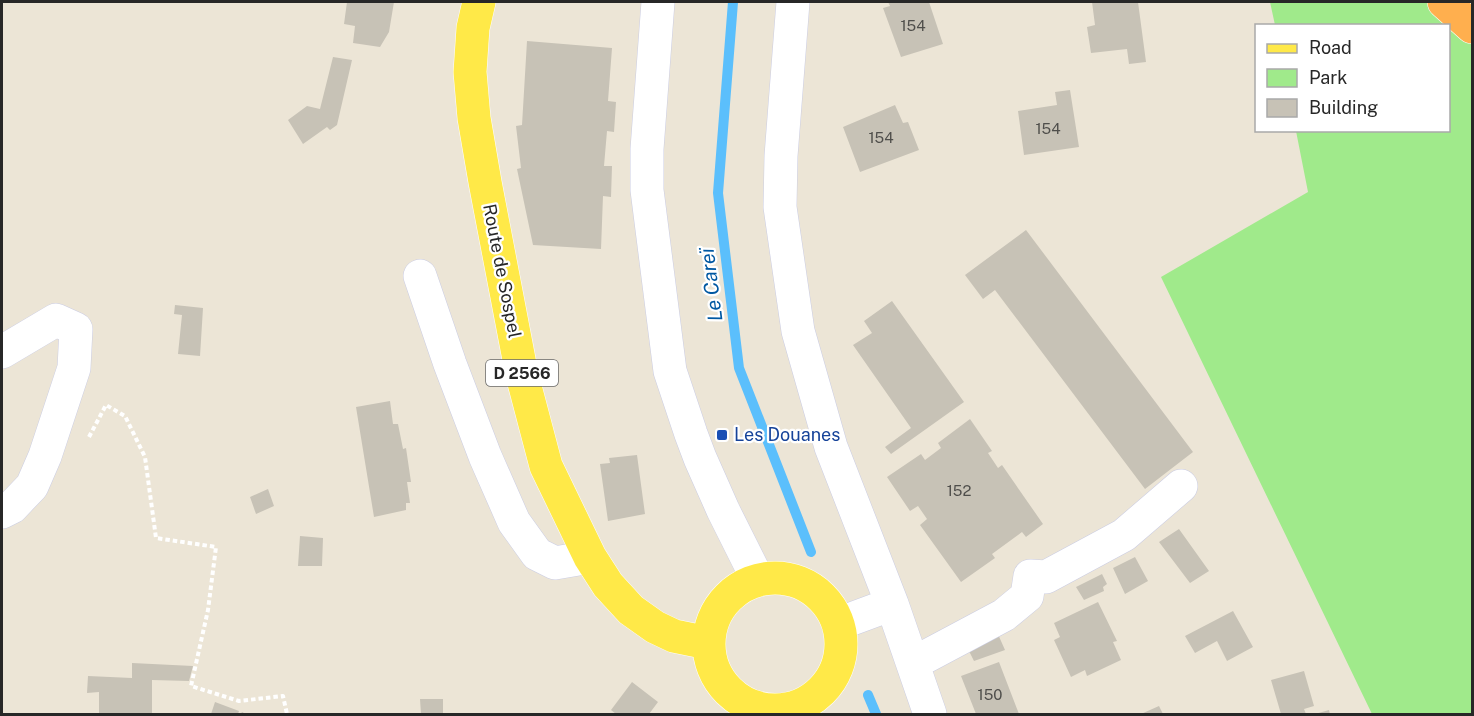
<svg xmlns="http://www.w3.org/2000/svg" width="1474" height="716" font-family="'Public Sans',sans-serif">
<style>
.green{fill:#a0ea8b}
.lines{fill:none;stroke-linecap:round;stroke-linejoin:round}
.stream{stroke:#5bbffc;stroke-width:10}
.building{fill:#c7c2b6}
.minor-casing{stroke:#cbcde3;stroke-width:34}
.major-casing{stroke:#fff;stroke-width:34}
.highway-casing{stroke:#fff;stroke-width:34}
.path{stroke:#fff;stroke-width:4;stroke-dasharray:4.5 3;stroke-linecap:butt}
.minor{stroke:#fff;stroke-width:33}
.major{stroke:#ffe948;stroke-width:33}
.highway{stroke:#ffaf4e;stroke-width:33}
.transit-dot{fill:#1a4fb4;stroke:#fff;stroke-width:2}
.labels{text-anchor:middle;stroke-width:4.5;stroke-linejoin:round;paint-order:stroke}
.number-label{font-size:15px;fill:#4f4e4b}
.shield{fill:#fff;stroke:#686868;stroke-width:1.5}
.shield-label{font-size:16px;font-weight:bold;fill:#272727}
.street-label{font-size:18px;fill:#272727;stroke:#fff}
.transit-label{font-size:18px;fill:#164399;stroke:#fff;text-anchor:start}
.water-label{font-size:20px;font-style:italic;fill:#0058a2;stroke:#fff}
</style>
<rect width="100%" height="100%" fill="#ece5d6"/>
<path class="green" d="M1270,2H1472V714H1372L1161,277L1308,192L1296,131L1448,130V26L1275,25Z"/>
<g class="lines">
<path class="stream" d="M733,2L718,193L739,368L811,552
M868,695L876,714"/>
</g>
<path class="building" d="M347,2H394L389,32L380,47L353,43L355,26L344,24Z
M888,2H929L943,44L901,57L883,8L890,6Z
M1092,2H1127V3L1138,2L1146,62L1129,64L1127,49L1091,53L1087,27L1095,25Z
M527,41L612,48L608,101L616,102L614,132L607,131L604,166H612L611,197L603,196L601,249L533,245L517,169L521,168L516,126L522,125Z
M333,57L352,60L337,125L330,130L327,127L303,144L288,120L307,106L320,109Z
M1070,90L1079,147L1024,155L1018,111L1057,105L1055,92Z
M895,105L903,123L908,122L919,150L860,172L843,127Z
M1026,230L1193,452L1145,489L995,290L983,299L965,275Z
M892,301L964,402L891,454L885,447L911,428L853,345L872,333L864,321Z
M175,305L203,308L200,356L178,354L182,315L174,314Z
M390,401L393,424H398L403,449L406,448L411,482H407L410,503H406V510L374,517L356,407Z
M970,419L992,451L988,453L998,468L1002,465L1043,524L1026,537L1022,532L992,554L995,558L961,582L920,525L927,519L918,506L910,511L887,477L921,454L925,460L941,448L938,443Z
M637,455L645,514L608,521L600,464L610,463L609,458Z
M268,489L274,506L256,514L250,497Z
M1179,529L1209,571L1190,583L1159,542Z
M300,536L323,538L322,566H298Z
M1135,557L1148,581L1125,594L1113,568Z
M1102,574L1107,584L1103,587L1104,591L1084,600L1076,587Z
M1098,602L1117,641L1113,642L1121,660L1087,676L1085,670L1071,677L1054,640L1060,637L1054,623Z
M1233,611L1253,647L1227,661L1217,641L1195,653L1185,636Z
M997,632L1005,650L974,661L968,649Z
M999,662L1019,714H976L961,676Z
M132,663L193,666L189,681L152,680V714H99V692L87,693L88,676L132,678Z
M1304,671L1314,706L1304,709L1306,714H1281L1271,680Z
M632,682L658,702L649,714H616L611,710Z
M420,699H443V714H421Z
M215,702L239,711L238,714L243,712L244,714H211Z
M1159,706L1163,714H1141Z
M1329,710L1330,714H1315Z"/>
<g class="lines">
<g class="minor-casing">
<path id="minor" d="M658,2L647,149V190L670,371L691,434L700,458L723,510L758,580
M793,2L781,156L780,207L798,331L831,447L892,604L930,714
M420,276L450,364L485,456L514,522L537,554L555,563L590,557
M2,352L56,320L76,329L74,368L45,456L32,486L12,507L2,512
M838,624L892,604
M911,659L927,656L1004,615L1027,596L1030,576L1046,577L1124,535L1181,486"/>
</g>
<g class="major-casing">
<path id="major" d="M479,2L473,28L470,72L474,118L485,182L522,375L546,466L590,557L608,585L631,610L655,627L674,636L708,643
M709 644a66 66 0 1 1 132 0a66 66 0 1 1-132 0Z"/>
</g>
<g class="highway-casing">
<path id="highway" d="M1444,2L1472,27"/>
</g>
<path class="path" d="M89,437L106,405L125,416L145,457L156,538L216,547L208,610L191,686L239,701L283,696L287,714"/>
<use href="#minor" class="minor"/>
<use href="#major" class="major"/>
<use href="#highway" class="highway"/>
</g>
<rect class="transit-dot" x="716" y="429" width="12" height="12" rx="3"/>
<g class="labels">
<g class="number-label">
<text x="913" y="31">154</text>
<text x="1048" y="134">154</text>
<text x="881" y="143">154</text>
<text x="959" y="496">152</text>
<text x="990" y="700">150</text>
</g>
<rect class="shield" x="486" y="360" width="72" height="26" rx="4.5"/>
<g class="shield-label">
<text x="522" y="379">D 2566</text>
</g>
<g class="street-label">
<text transform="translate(502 271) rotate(79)" y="6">Route de Sospel</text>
</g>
<g class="transit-label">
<text x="734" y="441">Les Douanes</text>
</g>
<g class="water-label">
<text transform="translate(711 285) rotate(-97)" y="7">Le Careï</text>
</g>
</g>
<rect width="1474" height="716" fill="none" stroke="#272727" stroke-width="6"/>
<rect x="1255" y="24" width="195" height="108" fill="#ffffff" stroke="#a9a9a9" stroke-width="1.5"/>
<rect x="1267" y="44" width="30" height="9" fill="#ffe948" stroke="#a9a9a9" stroke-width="1.5"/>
<text x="1309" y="54" font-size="18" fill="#272727">Road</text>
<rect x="1267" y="69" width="30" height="18" fill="#a0ea8b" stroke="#a9a9a9" stroke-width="1.5"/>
<text x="1309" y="84" font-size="18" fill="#272727">Park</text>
<rect x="1267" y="99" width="30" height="18" fill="#c7c2b6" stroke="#a9a9a9" stroke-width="1.5"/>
<text x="1309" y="114" font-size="18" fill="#272727">Building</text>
</svg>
